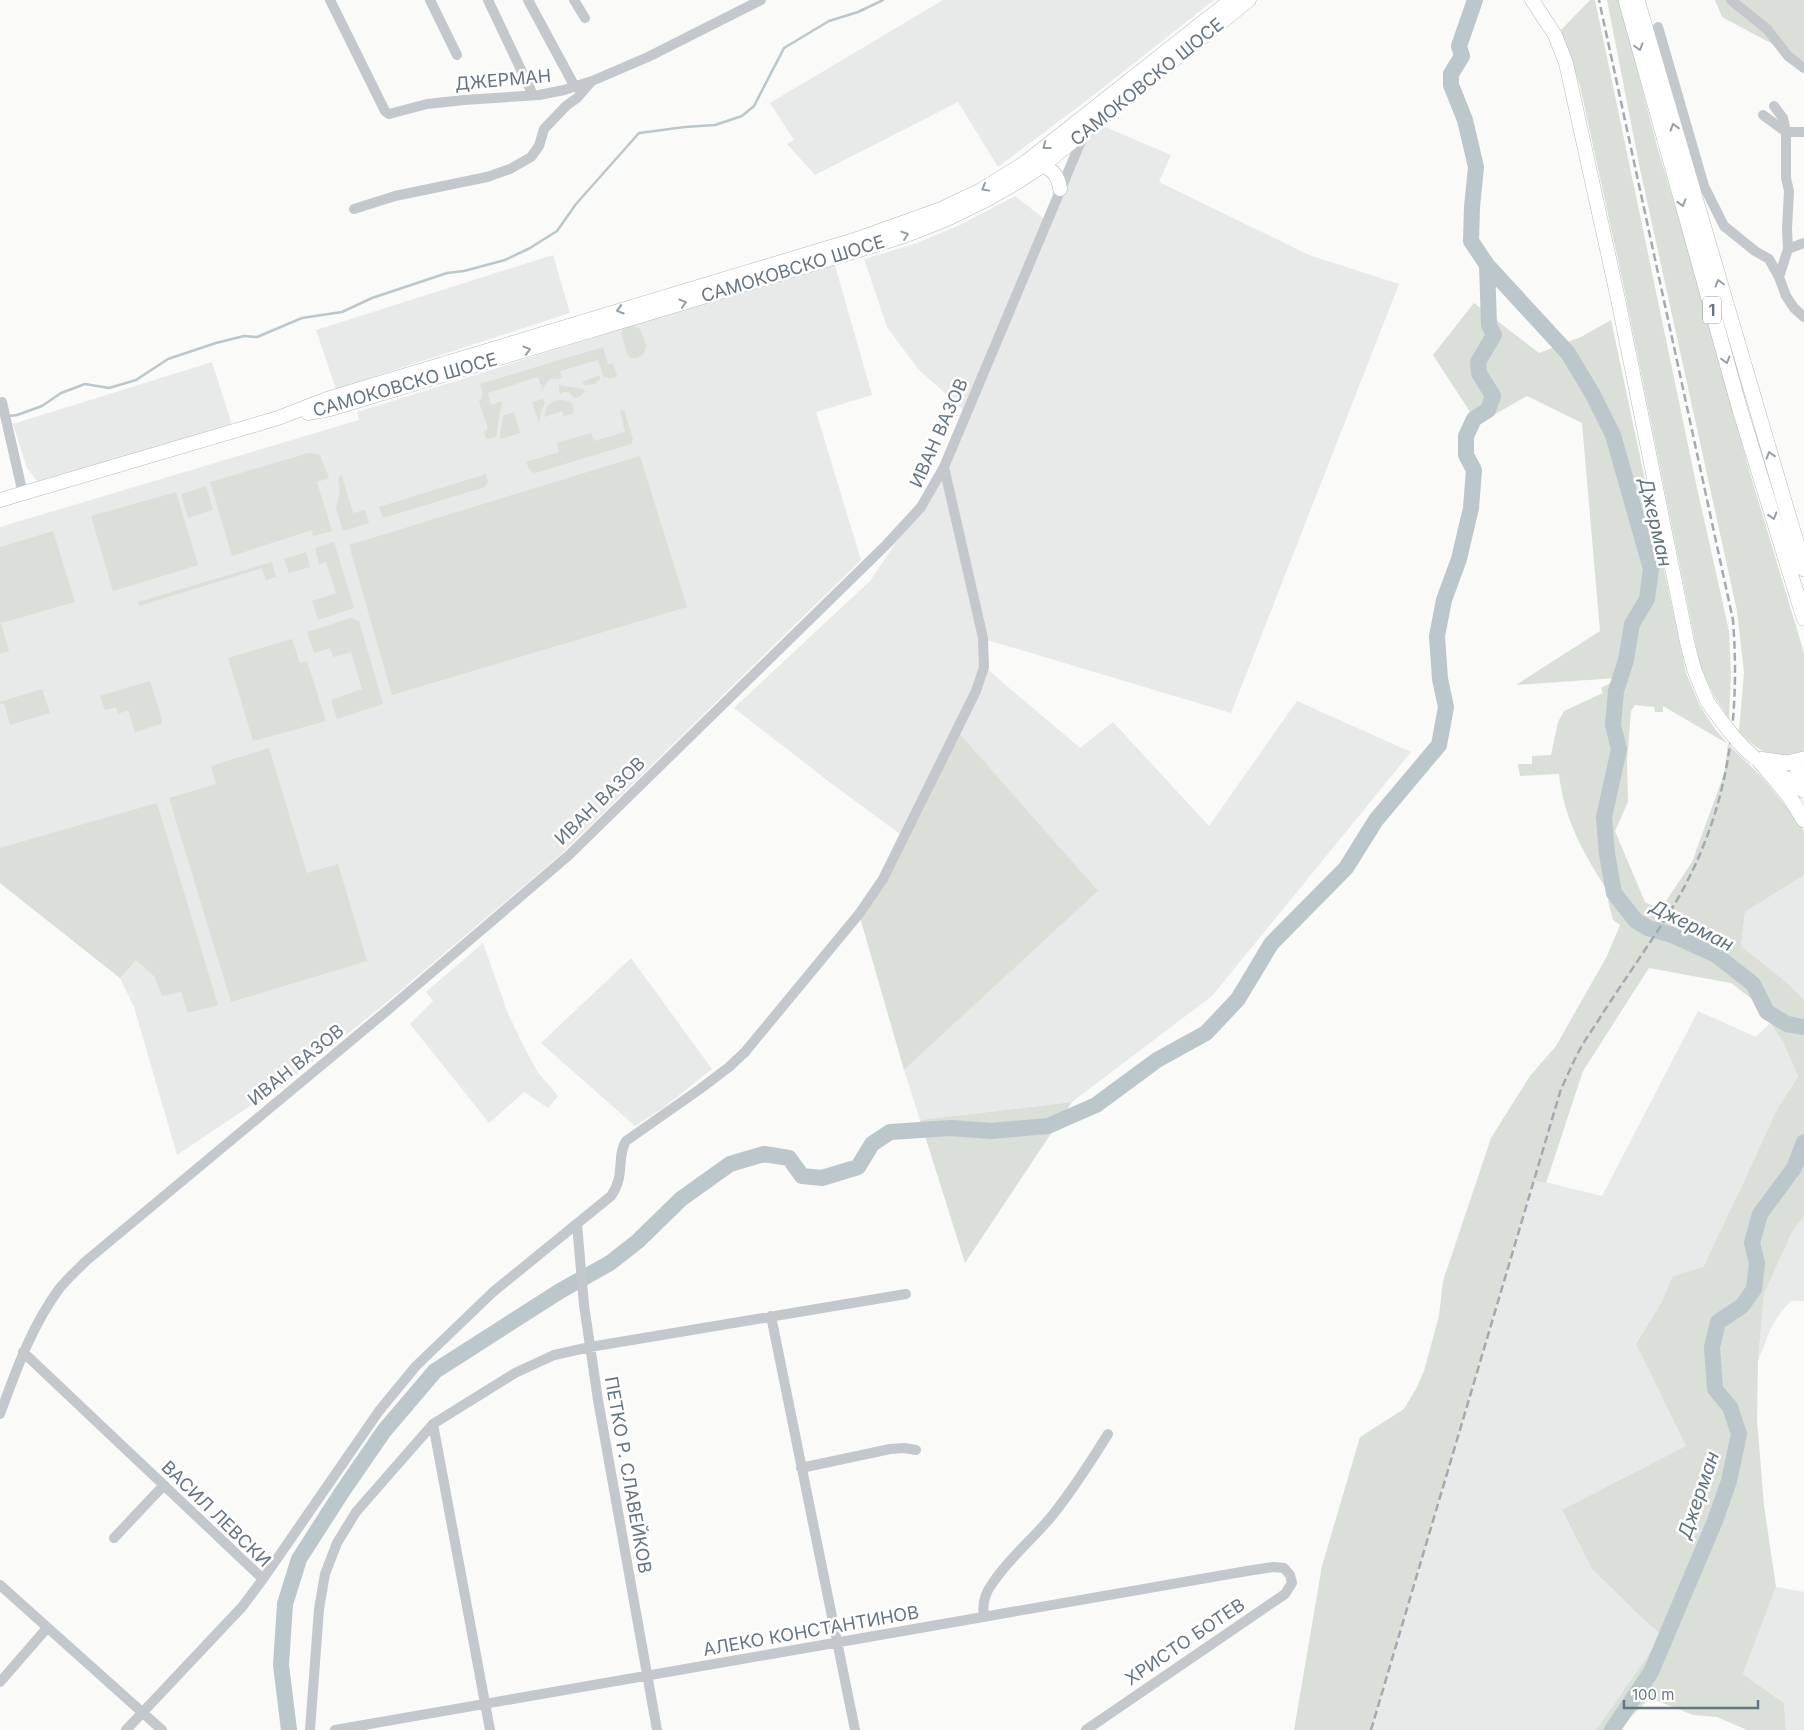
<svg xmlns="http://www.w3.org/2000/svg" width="1804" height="1730" font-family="Inter,sans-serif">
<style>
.built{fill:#e8e9e9}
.green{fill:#dadfd7;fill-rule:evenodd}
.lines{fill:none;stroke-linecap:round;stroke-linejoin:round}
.stream{stroke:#bbc7cb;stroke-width:2.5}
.river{stroke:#bbc7cb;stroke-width:16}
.secondary-casing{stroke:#b3babf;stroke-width:15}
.primary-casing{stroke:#b5babe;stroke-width:16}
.minor{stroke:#c3c8cc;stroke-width:10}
.secondary{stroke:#fff;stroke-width:14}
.primary{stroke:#fff;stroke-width:15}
.rail{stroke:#a2aab0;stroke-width:2.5;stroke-dasharray:8 4;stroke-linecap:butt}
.secondary-bridge-casing{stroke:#b3babf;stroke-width:15;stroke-linecap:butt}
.secondary-bridge{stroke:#fff;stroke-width:14}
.oneway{stroke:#939fa8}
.labels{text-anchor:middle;stroke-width:5;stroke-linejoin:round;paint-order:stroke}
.shield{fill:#fff;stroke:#939fa8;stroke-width:1}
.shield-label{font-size:16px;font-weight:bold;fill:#657683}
.street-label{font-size:18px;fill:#657683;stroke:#fff}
.water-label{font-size:19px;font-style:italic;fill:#60757c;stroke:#fff}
</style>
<rect width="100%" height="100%" fill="#fafaf8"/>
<path class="built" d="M943,0H1214L1090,98L998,167L958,102L815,175L787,144L794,140L770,103Z
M1096,123L1171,155L1159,182L1309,255L1399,284L1231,713L984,639L985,667L1080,748L1113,722L1209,826L1297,701L1411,752L1212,996L1072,1102L920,1120L904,1070L1097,892L904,837L832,784L734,708L870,581L897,541L909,521L921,507L967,413L918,369L887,327L864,259L917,243L960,225L1015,196L1047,221L1060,189Z
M553,255L570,313L336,389L316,330Z
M834,262L872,395L816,412L861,560L559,856L381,1007L296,1075L177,1155L134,1007L120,978L0,883V527L359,420L357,412Z
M212,362L232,425L38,482L27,468L13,424Z
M1804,875V1000L1786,982L1741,946L1745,912Z
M483,943L507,1011L521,1041L537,1071L558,1096L548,1108L524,1092L489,1123L410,1024L433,1001L426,992Z
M631,958L712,1069L663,1108L635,1126L541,1043Z
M1698,1011L1756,1037L1770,1023L1783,1042L1798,1077L1777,1109L1740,1190L1703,1267L1673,1276L1661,1303L1636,1344L1686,1446L1562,1511L1592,1569L1643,1619L1662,1635L1596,1730H1371L1533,1179L1602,1196Z
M1804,1216V1301H1791L1781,1312L1771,1328L1758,1361L1764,1294L1792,1232Z
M1776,1587L1804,1592V1730H1786L1784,1703L1743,1674Z"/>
<path class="green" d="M1590,0H1595L1697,488L1729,631L1731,673L1729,719L1714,696L1700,666L1623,283L1580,86L1561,30Z
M1607,0H1619L1657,146L1713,331L1750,473L1804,653V751C1783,769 1753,748 1739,731L1744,672L1737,611L1640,169Z
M1715,0H1804V61L1722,17Z
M1474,303L1539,353L1581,337L1611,320L1686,673L1700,706L1715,729L1728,744L1762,777L1789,810L1804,831V875L1745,912L1741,946L1786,982L1804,1000V1216L1792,1232L1764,1294L1758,1361L1757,1420L1764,1506L1776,1587L1743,1674L1784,1703L1786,1730H1747L1717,1717L1693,1715L1650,1698L1630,1718L1621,1730H1596L1662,1635L1643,1619L1592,1569L1562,1510L1686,1446L1636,1344L1661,1303L1673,1276L1703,1267L1740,1190L1777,1109L1798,1077L1783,1042L1757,1003L1731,983L1649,968L1583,1071L1546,1183L1533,1180L1371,1730H1294L1322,1566L1360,1437L1404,1409L1416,1389L1424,1371L1439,1316L1443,1281L1491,1138L1530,1076L1556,1046L1607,956L1620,925L1613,920L1608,901L1611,896C1586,858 1564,821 1559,774L1520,776L1518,764H1532V756L1551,755L1558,722L1564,711L1603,693L1601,688L1618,679L1617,678L1516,685L1600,631L1582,423L1527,396L1478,424L1433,355ZM1635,705L1654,707L1655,712H1663V706L1728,744L1724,774L1692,862L1660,910L1645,902L1615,831L1628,802L1627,762L1631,711Z
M632,325L640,329C642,334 645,340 646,345C646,356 636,361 628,356L621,333L624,328Z
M603,347L608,364L613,363L617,376L609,379L608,377L604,378L598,360L560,371L562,378L550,379L542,389L538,377L488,393L491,405L502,401L496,437L486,439L484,431L487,430V426L479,402L483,394L480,384Z
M597,376H600V379L595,384L584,385L582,382Z
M559,385L583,389L585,391L581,396L574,398L569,392H563L561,394L559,392Z
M543,399L545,403L541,411L539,423L532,402Z
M559,400C569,400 576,403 573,414L564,416L562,411L544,417L547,406L554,401Z
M624,410L633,440L631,444L535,473L530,471L526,462L559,452L557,443L591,433L594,441L625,432L620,411Z
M514,412L520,433L501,439L500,435L503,416Z
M309,453L320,455L329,478L317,482L332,531L313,536L312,530L232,556L210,482Z
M640,456L687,607L392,695L349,545Z
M341,473L353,513L365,510L369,523L343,531L336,508L340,491L338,481Z
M486,474L488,482L485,487L383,518L379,507Z
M206,486L213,510L188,518L181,494Z
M176,492L198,565L113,591L91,516Z
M53,531L75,602L1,623L9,651L0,654V547Z
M334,542L354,608L318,620L312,601L336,593L326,562L319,564L315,548Z
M306,552L310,567L289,573L284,559Z
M272,562L276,577L266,580L262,568L139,606L138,602Z
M351,618L359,621L383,704L337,719L331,700L362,689L351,652L333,657L330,648L314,653L307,632Z
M292,639L300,663L307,661L326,721L253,741L228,658Z
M150,681L162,719L161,724L135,732L128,710L118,714L116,707L105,710L100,696Z
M42,689L50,713L10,725L4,703L0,704V702Z
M957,731L1098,891L904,1070L859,914Z
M269,748L307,873L338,864L367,961L231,1002L169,798L216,784L211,766Z
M157,803L218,1005L188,1013L181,992L162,996L154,976L136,960L120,978L0,883V848Z
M1072,1102L965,1263L920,1120Z"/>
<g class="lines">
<path class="stream" d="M9,416L17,415L42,406L61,393L85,384L109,388L136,380L168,359L216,343L244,336L257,337L302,318L342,312L372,298L447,273L464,271L505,260L530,248L557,231L576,204L639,133L685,127L715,125L742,116L754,106L784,48L829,21L858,12L883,0"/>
<path class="river" d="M1475,0L1459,46L1462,56L1451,74V85L1465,120L1476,167L1472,207L1471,241L1487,265L1568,353L1592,393L1613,435L1651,569L1647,599L1632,624L1626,660L1616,691L1613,725L1619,749L1604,817L1607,854L1614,893L1636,921L1648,928L1672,935L1716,955L1753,984L1767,1012L1787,1024L1804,1027
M289,1730L281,1665L285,1604L299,1559L342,1492L384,1431L435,1371L560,1291L610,1263L638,1241L681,1199L730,1164L764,1154L789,1158L802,1176L822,1178L858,1167L872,1144L890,1132L951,1128L991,1131L1048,1126L1096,1105L1157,1060L1206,1033L1238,999L1271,944L1346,868L1376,820L1439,745L1446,707L1440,679L1437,636L1444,600L1459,559L1471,508L1474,470L1466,455V436L1474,419L1488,410L1493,396L1479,373L1478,362L1494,335L1489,325L1487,265
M1612,1730L1651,1672L1715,1521L1729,1481L1739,1434L1730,1407L1715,1389L1712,1347L1718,1322L1742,1306L1754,1289L1757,1263L1752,1243L1760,1214L1794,1168L1804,1142"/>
<g class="secondary-casing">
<path id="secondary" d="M1532,0L1555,35L1566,63L1618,299L1687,642L1694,669L1707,701
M1036,164C1051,168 1058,173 1060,189
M308,413L330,409L856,251L904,236L945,220L988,199L1016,183L1042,166L1249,0
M0,500L278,418L327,399L854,240L941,209L981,190L1026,162L1231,0
M1766,765L1804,791"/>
</g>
<g class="primary-casing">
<path id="primary" d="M1626,0L1740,410L1804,618
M1637,0L1804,569
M1758,759L1789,796L1804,820
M1758,759L1787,763L1804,759
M1800,788L1797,773L1803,759"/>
</g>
<path class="minor" d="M330,0L385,111L389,114L427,104L464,100L539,95L564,90L592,81L648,57L761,0
M430,0L457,55
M488,0L533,95
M528,0L575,87
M574,0L585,18
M1731,0L1767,29L1788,56L1804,68
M1658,27L1704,186L1724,226L1755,251L1769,259L1779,277L1786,296L1794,308L1804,317
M1774,106L1783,118L1786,132V178L1789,191L1787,229L1788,249L1779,277
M1763,115L1786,132H1804
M354,209L395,196L487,177L510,169L531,157L539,146L544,129L566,106L577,98L591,82
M1788,249L1804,243
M2,402L23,494
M577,1224L584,1305L598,1400L657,1730
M771,1316L855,1730
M23,1352L263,1579
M0,1414C16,1371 31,1327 59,1289C67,1279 77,1270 86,1261L389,1009L568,856L887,544L921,507L944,467L1084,134
M433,1424L490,1730
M801,1468L890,1449L904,1448L916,1450
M114,1538L164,1485
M0,1585L162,1730
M984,1617C982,1605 985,1593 992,1584C1008,1559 1032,1540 1051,1517C1072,1491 1090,1463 1108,1434
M0,1682L47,1628
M126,1730L242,1607L263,1579L379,1411L416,1366L493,1292L611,1196C626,1175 616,1157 626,1141L700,1089L729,1067L745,1052L859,914L883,879L976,691L984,667L983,638L944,467
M310,1730L319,1609L325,1574L337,1543L356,1512L433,1424L515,1373L554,1355L590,1347L906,1294
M335,1730L1247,1571L1273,1567L1284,1568L1290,1575L1292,1583L1285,1594L1086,1730"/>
<use href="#secondary" class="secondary"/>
<use href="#primary" class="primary"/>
<path class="rail" d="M1371,1730L1561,1089C1567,1077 1572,1064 1579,1051C1585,1039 1594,1028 1601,1016C1623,982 1646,949 1668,915C1726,823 1741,726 1733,620L1599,0"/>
<g class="secondary-bridge-casing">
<path id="secondary-bridge" d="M1707,701C1722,722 1735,741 1755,758"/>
</g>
<use href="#secondary-bridge" class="secondary-bridge"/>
</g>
<defs><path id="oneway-chevron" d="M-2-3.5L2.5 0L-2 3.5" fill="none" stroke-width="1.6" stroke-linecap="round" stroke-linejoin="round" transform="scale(1.25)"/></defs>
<g class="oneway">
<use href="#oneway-chevron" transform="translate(1639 47) rotate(74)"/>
<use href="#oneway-chevron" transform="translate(1674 127) rotate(-106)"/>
<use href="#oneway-chevron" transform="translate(1046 146) rotate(142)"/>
<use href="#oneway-chevron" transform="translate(985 188) rotate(151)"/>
<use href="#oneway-chevron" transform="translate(1682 203) rotate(74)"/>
<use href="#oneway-chevron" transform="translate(905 235) rotate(-19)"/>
<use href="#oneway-chevron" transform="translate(1719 283) rotate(-106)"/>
<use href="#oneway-chevron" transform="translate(683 303) rotate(-17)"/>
<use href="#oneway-chevron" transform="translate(620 310) rotate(163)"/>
<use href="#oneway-chevron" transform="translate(527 350) rotate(-17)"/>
<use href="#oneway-chevron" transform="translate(1726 360) rotate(74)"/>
<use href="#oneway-chevron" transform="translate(1770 455) rotate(-107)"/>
<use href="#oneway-chevron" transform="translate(1773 516) rotate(73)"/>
</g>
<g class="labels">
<rect class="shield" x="1703" y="296.5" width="18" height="27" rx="4"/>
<g class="shield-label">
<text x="1712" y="316">1</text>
</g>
<g class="street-label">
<text transform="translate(503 80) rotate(-5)" y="6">ДЖЕРМАН</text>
<text transform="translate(1147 82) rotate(-39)" y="6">САМОКОВСКО ШОСЕ</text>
<text transform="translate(793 269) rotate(-17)" y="6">САМОКОВСКО ШОСЕ</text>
<text transform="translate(405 385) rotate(-16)" y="6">САМОКОВСКО ШОСЕ</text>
<text transform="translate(939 433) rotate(-66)" y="6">ИВАН ВАЗОВ</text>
<text transform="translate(600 801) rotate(-44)" y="6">ИВАН ВАЗОВ</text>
<text transform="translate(296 1065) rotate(-39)" y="6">ИВАН ВАЗОВ</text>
<text transform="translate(628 1475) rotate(80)" y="6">ПЕТКО Р. СЛАВЕЙКОВ</text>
<text transform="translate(216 1514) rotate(44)" y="6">ВАСИЛ ЛЕВСКИ</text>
<text transform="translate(811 1631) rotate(-10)" y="6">АЛЕКО КОНСТАНТИНОВ</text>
<text transform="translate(1185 1642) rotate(-34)" y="6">ХРИСТО БОТЕВ</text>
</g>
<g class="water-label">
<text transform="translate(1656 522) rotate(77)" y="7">Джерман</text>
<text transform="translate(1692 925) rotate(27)" y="7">Джерман</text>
<text transform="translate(1698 1495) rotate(-71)" y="7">Джерман</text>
</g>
</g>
<path d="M1624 1700v8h134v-8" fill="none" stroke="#657683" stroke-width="2.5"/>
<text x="1632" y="1700" font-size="15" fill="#657683" stroke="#ffffff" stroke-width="4" paint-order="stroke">100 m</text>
</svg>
